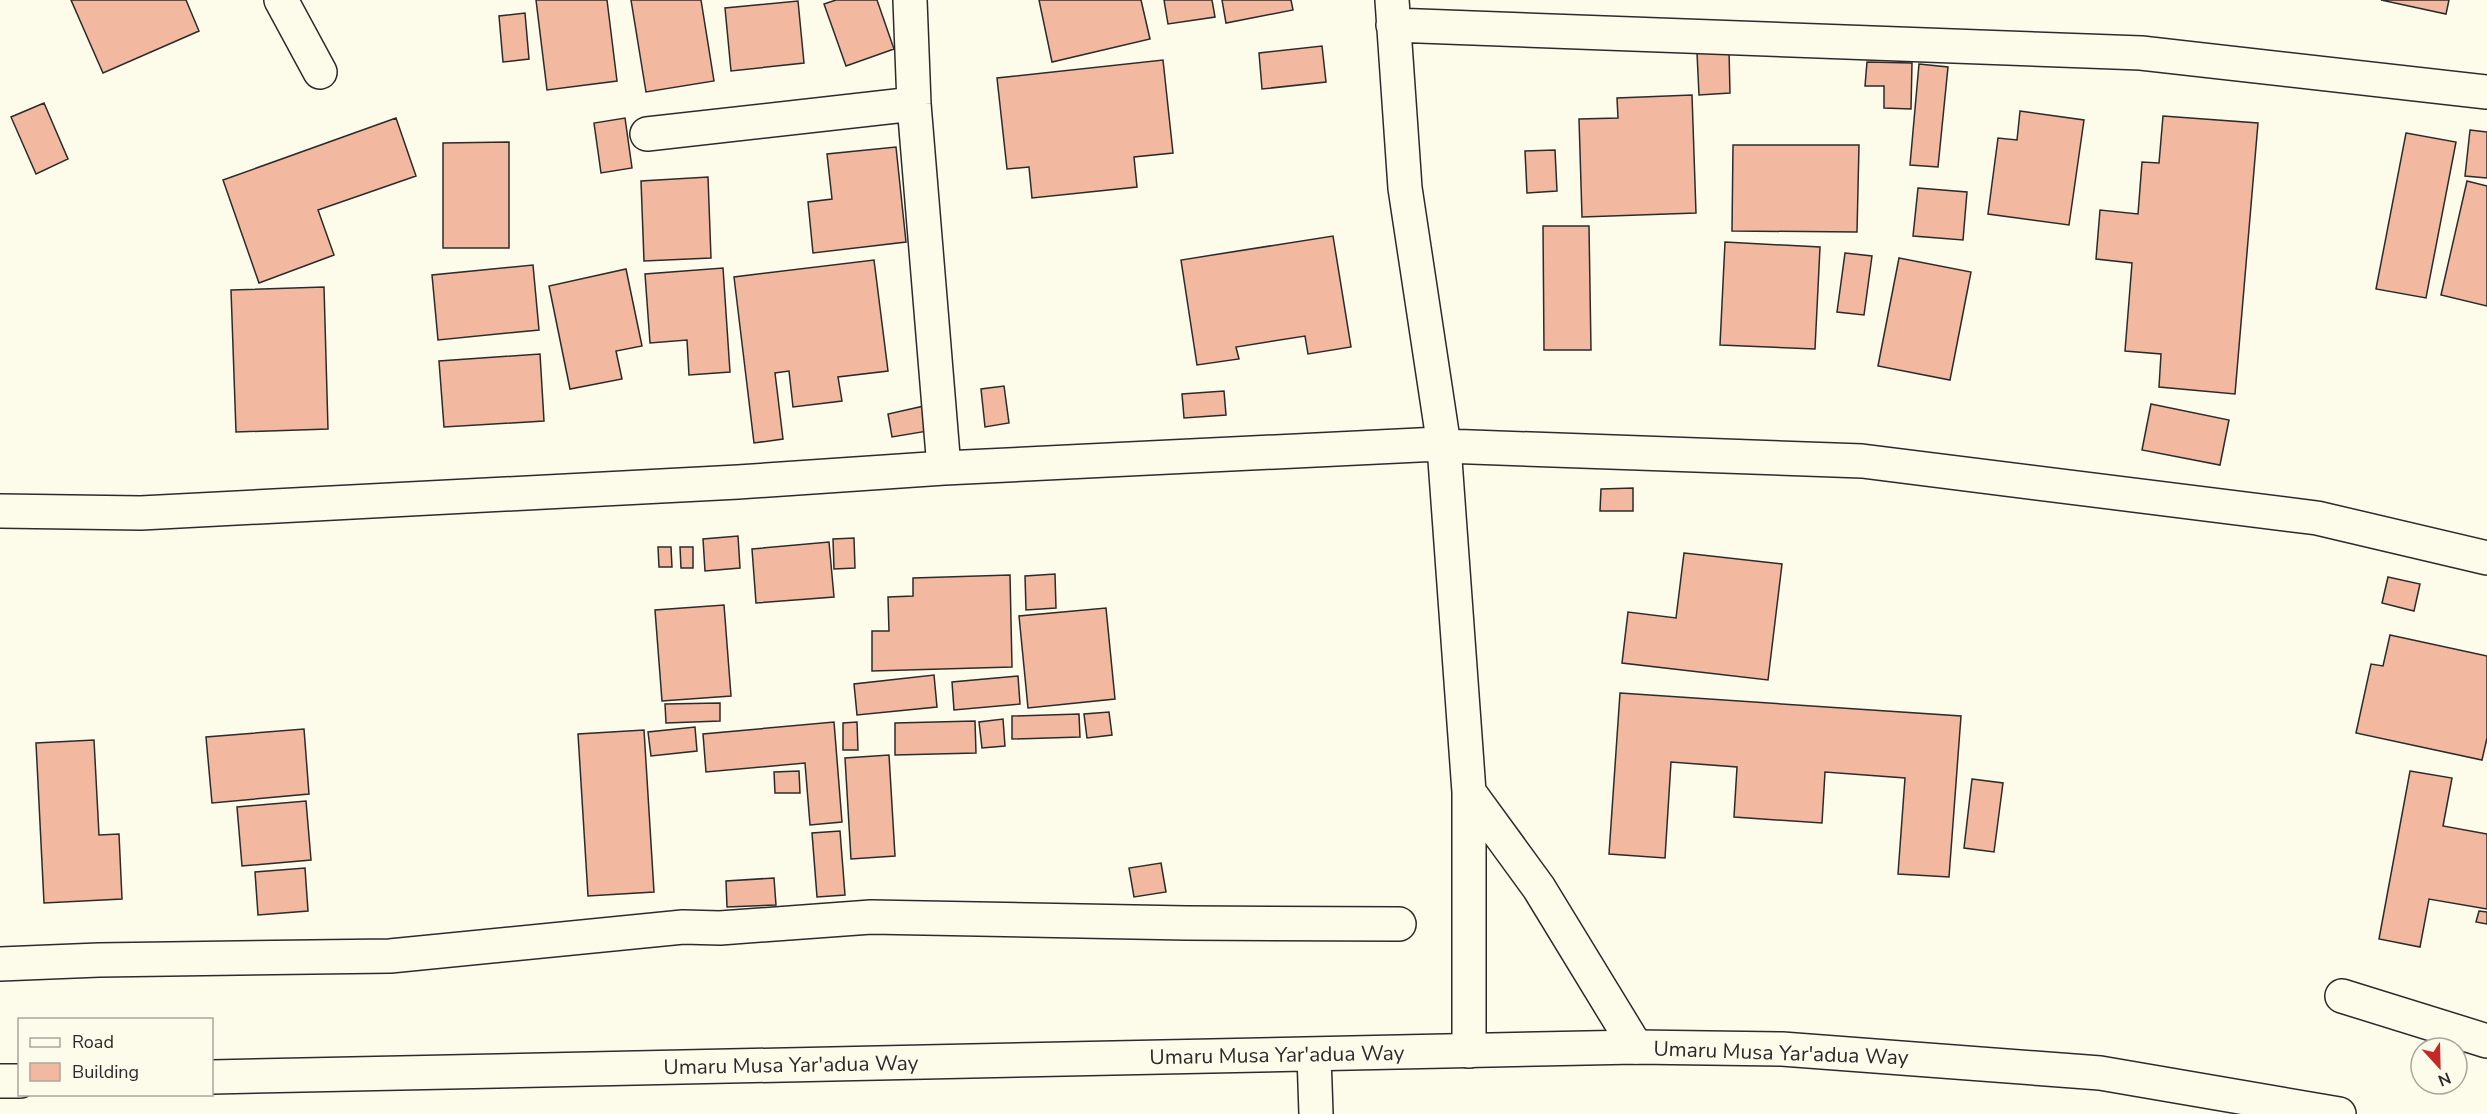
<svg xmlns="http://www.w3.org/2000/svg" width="2487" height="1114" font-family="'Nunito Sans',sans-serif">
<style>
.building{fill:#f2b8a0;stroke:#2b2b2b;stroke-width:1.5}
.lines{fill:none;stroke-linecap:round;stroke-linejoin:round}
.minor-casing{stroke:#2b2b2b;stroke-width:36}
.primary-casing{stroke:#2b2b2b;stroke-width:36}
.minor{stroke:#fdfbea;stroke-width:33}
.primary{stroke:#fdfbea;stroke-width:33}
.labels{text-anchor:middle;stroke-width:4.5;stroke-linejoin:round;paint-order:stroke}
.street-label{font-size:21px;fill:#2b2b2b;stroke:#fdfbea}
</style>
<rect width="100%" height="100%" fill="#fdfbea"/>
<path class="building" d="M71,0H186L199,31L103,73Z
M536,0H607L617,81L547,90Z
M631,0H701L714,81L646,92Z
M836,0H877L894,49L846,66L824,4Z
M1039,0H1141L1150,39L1052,62Z
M1164,0H1212L1215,17L1168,24Z
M1222,0H1291L1293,10L1226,23Z
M2381,0H2449L2446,14Z
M798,1L804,63L731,71L725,8Z
M525,13L529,59L503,62L499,16Z
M1322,46L1326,82L1262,89L1259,53Z
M1729,50L1730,93L1699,95L1697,53Z
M1163,60L1173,153L1134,157L1137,187L1032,198L1029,167L1007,169L997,78Z
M1867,62L1912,63L1911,109L1884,108V86H1865Z
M1919,64L1948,67L1938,167L1910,165Z
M1692,95L1696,213L1582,217L1579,119L1618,118L1617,98Z
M44,103L68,159L36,174L11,117Z
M2020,111L2084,120L2069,225L1988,214L1998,138L2017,140Z
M2163,116L2258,123L2235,394L2159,387L2161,354L2125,351L2132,263L2096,259L2100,210L2138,214L2142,162L2159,163Z
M396,118L416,176L318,210L334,255L259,283L223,180Z
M625,118L632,168L601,173L594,123Z
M2470,130L2487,132V178L2465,176Z
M2406,133L2456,142L2426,298L2376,289Z
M509,142V248H443V143Z
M1733,145H1859L1857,232L1732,231Z
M896,147L906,242L813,253L808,202L832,199L827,154Z
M1555,150L1557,191L1527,193L1525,151Z
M708,177L711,258L644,261L641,181Z
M2467,181L2487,186V306L2441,295Z
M1918,188L1967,192L1963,240L1913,236Z
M1543,226H1589L1591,350H1544Z
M1333,236L1351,347L1308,354L1305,336L1236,347L1239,359L1197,365L1181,260Z
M1725,242L1820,247L1815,349L1720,345Z
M1845,253L1872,256L1864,315L1837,312Z
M1899,258L1971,272L1950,380L1878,366Z
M874,260L888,371L838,377L842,401L793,407L789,371L775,373L783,439L754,443L734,277Z
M533,265L539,330L438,340L432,275Z
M723,268L730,372L689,375L687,340L650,343L645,274Z
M626,269L642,346L616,351L622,379L570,389L549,286Z
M324,287L328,429L236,432L231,290Z
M540,354L544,421L444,427L439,361Z
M1004,386L1009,423L985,427L981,389Z
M1224,391L1226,415L1184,418L1182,394Z
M2151,404L2229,420L2220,465L2142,450Z
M924,406L928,431L892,437L888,414Z
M1633,488V511H1600L1601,489Z
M738,536L740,568L705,571L703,539Z
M854,538L855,568L834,569L833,539Z
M829,542L834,597L756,603L752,549Z
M658,547H671L672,567H659Z
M680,547H693V568H681Z
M1684,553L1782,564L1768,680L1622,663L1628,612L1676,618Z
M1055,574L1056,608L1026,610L1025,576Z
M1010,575L1012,667L872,671V631H889L888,597L913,596V578Z
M2388,577L2420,584L2414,611L2382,603Z
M724,605L731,696L662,701L655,610Z
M1106,608L1115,699L1028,708L1019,616Z
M2390,635L2487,656V738L2482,760L2356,733L2371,664L2383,666Z
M934,675L937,707L857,715L854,684Z
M1018,676L1020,704L954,710L952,682Z
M1620,693L1961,716L1949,877L1898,874L1905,778L1825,772L1822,823L1734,817L1737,767L1671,762L1665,858L1609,854Z
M720,703V721L666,723L665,704Z
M1109,712L1112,735L1087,738L1084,714Z
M1079,714L1080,737L1012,739V716Z
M1003,719L1005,746L982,748L979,722Z
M975,721L976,753L895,755V723Z
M834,722L842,822L810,825L805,763L706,772L703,734Z
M857,722L858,750H843V723Z
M695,727L697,751L651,756L648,732Z
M304,729L309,794L212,803L206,737Z
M644,730L654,892L588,896L578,734Z
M94,740L99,835L119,834L122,899L44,903L36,743Z
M889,755L895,856L851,859L845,758Z
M799,771L800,793H775L774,772Z
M2410,771L2452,778L2443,826L2487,834V909L2429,899L2420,947L2379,939Z
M1972,779L2003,783L1994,852L1964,848Z
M306,801L311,860L242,866L237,807Z
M840,831L845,895L817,897L812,833Z
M1161,863L1166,892L1134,897L1129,868Z
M305,868L308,911L258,915L255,872Z
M774,878L776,905L727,907L726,881Z
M2479,911L2487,912V924L2476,922Z"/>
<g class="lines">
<g class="minor-casing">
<path id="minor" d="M281,0L320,72
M910,0L914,104L944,468
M1392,0L1405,188L1444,446L1469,792L1539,888L1636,1047
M1393,25L2141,53L2487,92
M647,134L914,104
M0,511L141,513L738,482L944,468L1439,444L1444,446L1862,461L2317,518L2487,558
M0,964L99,960L390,956L683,927L720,928L871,917L1186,923L1399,924
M2342,996L2487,1041
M1469,1051V792"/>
</g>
<g class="primary-casing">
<path id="primary" d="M1314,1055L1316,1114
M212,1077L1636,1047L1782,1049L2100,1073L2339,1114
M0,1081H20"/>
</g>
<use href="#minor" class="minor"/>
<use href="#primary" class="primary"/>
</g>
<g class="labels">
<g class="street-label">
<text transform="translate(1781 1053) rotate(2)" y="7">Umaru Musa Yar'adua Way</text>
<text transform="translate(1277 1055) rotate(-1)" y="7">Umaru Musa Yar'adua Way</text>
<text transform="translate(791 1065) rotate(-1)" y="7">Umaru Musa Yar'adua Way</text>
</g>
</g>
<rect x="18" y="1018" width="195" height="78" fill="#fdfbea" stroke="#a9a89e" stroke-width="1.5"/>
<rect x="30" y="1038" width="30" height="9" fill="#fdfbea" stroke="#a9a89e" stroke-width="1.5"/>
<text x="72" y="1048" font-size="18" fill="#2b2b2b">Road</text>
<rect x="30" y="1063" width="30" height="18" fill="#f2b8a0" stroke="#a9a89e" stroke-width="1.5"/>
<text x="72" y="1078" font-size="18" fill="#2b2b2b">Building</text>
<g transform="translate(2439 1066) rotate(158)"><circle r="28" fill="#fdfbea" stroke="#a9a89e" stroke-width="1.5"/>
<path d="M0-4.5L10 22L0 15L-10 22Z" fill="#c62828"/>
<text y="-9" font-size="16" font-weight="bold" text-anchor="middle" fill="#2b2b2b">N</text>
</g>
</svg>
